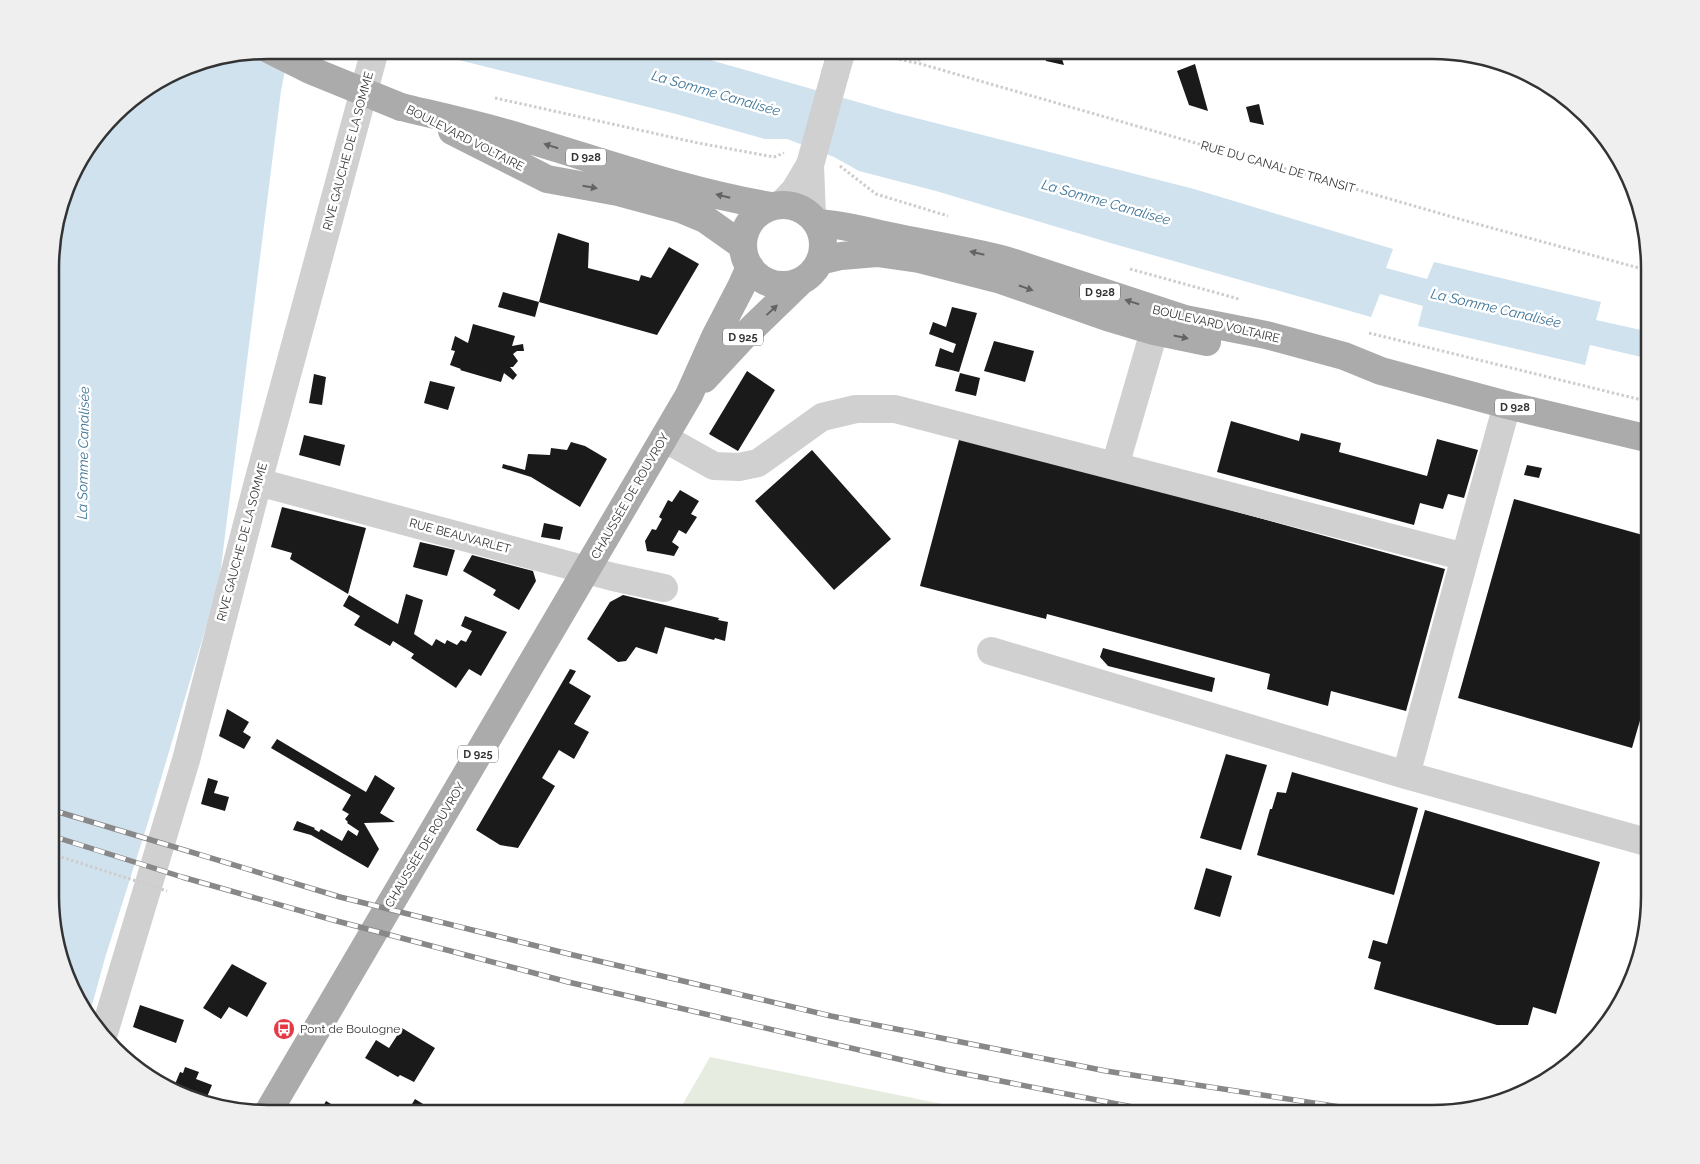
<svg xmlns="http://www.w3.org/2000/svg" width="1700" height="1164" font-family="Raleway,sans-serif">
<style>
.green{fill:#e6ecdf}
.water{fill:#cfe2ee}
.building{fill:#1a1a1a}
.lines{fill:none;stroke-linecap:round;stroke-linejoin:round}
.path{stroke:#cdcdcd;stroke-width:3;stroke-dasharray:2.5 2.5;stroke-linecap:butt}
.minor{stroke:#d0d0d0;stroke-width:28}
.major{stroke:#ababab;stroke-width:28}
.rail-casing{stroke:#888;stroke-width:5.5}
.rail{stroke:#fff;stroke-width:4;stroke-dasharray:11;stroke-linecap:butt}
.path-bridge{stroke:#cdcdcd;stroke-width:3;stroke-dasharray:2.5 2.5;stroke-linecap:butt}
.minor-bridge{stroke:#d0d0d0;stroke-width:28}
.major-bridge{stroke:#ababab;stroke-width:28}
.oneway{fill:#636363}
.labels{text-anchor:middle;stroke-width:5;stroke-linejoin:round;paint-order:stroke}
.shield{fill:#fff;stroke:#707070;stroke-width:1}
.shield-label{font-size:11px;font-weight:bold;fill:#333}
.street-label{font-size:12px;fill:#333;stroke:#fff}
.poi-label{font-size:12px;fill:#333;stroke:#fff;text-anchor:start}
.water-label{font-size:14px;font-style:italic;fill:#3f7597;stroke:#fff}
.rim{fill:none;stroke:#333;stroke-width:2.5}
</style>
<rect width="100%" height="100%" fill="#fff"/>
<path class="green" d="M866,50H912L917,62Z
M710,1057L987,1113L992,1114H684L680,1109Z"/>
<path class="water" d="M268,50H319L285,70L281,91L219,583L149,819L105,958L89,1016L79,1005L52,924V240L73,171L124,104L185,66Z
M359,50H675L896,113L1194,189L1393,249L1386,268L1427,279L1434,262L1601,302L1596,320L1650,332V359L1590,345L1585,365L1418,326L1423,306L1380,294L1371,317L1114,244L936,191L859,171L834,157L787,139H765L676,114L418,50Z"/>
<path class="building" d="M1043,50H1059L1064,65L1046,61Z
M1195,64L1208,111L1189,105L1177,71Z
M1259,104L1264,125L1250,122L1246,107Z
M558,233L589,243L588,268L639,281L641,275L651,278L669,247L699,264L657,335L539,302Z
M503,292L539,302L535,317L498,307Z
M952,307L977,313L959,372L935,366L940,348L953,353L956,344L929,334L933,322L946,327Z
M473,324L515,336L512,346L523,344L524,351H517L513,354L518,361L513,367H510L517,375L513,380L504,373L501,382L460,370L461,369L450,365L455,351L451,350L455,336L468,343Z
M994,341L1034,351L1025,382L984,371Z
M747,371L775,390L738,451L709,434Z
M960,373L980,378L976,396L955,391Z
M314,374L326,377L322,405L309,403Z
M430,381L455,387L448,410L424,403Z
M1231,421L1299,441L1301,433L1341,443L1339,452L1427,476L1437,439L1478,450L1464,498L1448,494L1443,509L1420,503L1414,525L1217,472Z
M304,435L345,445L340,466L299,455Z
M960,436L1445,569L1406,711L1331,691L1328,706L1267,689L1270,674L1047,614L1046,619L920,586Z
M571,442L585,446L607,459L580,507L531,477L502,468L503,464L525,470L528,454L550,455L551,448L567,450Z
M812,450L891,539L834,590L755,501Z
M1527,465L1542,468L1539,478L1524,475Z
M680,490L699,501L691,514L697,517L686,534L679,530L672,542L679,547L674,556L647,551L645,541L652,529L656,530L662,519L659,517L668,500L672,502Z
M1514,499L1650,537V686L1632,748L1458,698Z
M282,507L366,528L348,594L290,559L292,553L271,547Z
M544,523L563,527L560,540L541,537Z
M420,542L455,550L447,576L413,567Z
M472,555L533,571L536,581L519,610L493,595L496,590L463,571Z
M406,594L423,600L414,634L432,646L436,639L445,644L447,640L457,645L461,640L466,642L472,631L461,626L465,616L507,632L481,676L469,669L456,688L411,658L414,654L393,641L390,646L354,625L360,616L343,606L349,595L398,624Z
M623,595L719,618L718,620L728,622L725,641L715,638L714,640L665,627L657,654L636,647L626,661L618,662L587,639L610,602Z
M1103,648L1215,678L1212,692L1108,666L1100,657Z
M570,669L576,671L569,683L591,696L574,724L589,732L574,759L559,750L542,778L555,786L518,848L500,845L476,830Z
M227,709L249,722L243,732L251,737L244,749L219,736Z
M277,739L366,792L375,775L395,788L380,813L395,822L364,823L379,849L368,868L311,835L293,830L297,821L315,828L314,829L319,832L321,829L342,841L348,830L357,836L359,831L347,823L348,822L345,819L349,814L342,810L351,795L271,748Z
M1226,754L1267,765L1241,850L1200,838Z
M1292,772L1418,808L1394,895L1257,855L1270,809H1272L1277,792L1286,793Z
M208,778L218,781L214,793L229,797L225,811L201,804Z
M1425,810L1600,862L1556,1014L1533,1007L1528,1025H1497L1374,989L1381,962L1368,958L1373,940L1387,944Z
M1206,868L1232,876L1220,917L1194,909Z
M232,964L267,983L247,1017L229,1007L221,1019L203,1008Z
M140,1005L184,1020L176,1043L133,1027Z
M402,1028L435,1048L414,1082L400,1075L398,1077L365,1058L376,1040L389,1048Z
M185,1067L199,1072L196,1079L212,1085L204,1104L198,1102L173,1089L180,1072L183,1073Z
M415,1099L436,1112L435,1114H406Z
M326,1101L348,1114H319Z"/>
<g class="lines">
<path class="path" d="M914,50L921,64
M870,53L921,64L1470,222L1650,271
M495,98L698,143L774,157L784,153
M840,166L876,194L948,216
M1130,269L1239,299
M1369,333L1650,402"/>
<path class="minor" d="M835,74L842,50
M810,165L812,216
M781,205L795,190L810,165
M664,438L714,466L739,467L758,463L822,417L856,409H895L1465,557L1507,405
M1115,466L1160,311
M258,482L613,577L664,588
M991,651L1406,775L1465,557
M1406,775L1650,843
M104,1033L186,760L258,482L375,50"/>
<path class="major" d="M401,107C443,117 485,126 526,139C607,163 688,192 771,206
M452,131L547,179L618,192L681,209L705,219L743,246
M743 245a40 40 0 1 1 80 0a40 40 0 1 1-80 0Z
M817,223C842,224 865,231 889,236C927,244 966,250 1005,260L1185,319L1266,335L1344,356L1381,371L1507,405L1650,439
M820,261L841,256L877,253L919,259L1001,280L1107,317L1154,331L1207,342
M704,379L742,338L801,281
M267,1114L689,395L715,337L741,287L750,267"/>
<g class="rail-casing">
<path id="rail" d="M52,810L340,897L573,955L831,1016L1106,1071L1386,1114
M52,836L182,877L333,920L568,982L945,1070L1168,1114"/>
</g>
<use href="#rail" class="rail"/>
<path class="path-bridge" d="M52,854L167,891"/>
<path class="minor-bridge" d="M810,165L835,74"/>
<path class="major-bridge" d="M270,50L310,70L401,107"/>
</g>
<defs><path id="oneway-solid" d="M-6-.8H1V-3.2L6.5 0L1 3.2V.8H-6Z" transform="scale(1.25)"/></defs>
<g class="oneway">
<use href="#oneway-solid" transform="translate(551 146) rotate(-163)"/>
<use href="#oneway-solid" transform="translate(590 187) rotate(10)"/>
<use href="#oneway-solid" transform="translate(723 196) rotate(-166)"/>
<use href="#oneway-solid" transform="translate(977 253) rotate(-167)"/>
<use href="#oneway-solid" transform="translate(1026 288) rotate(19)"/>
<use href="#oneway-solid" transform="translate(1132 302) rotate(-162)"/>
<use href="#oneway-solid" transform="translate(772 310) rotate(-43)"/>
<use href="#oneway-solid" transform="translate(1181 337) rotate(12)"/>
</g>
<defs>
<g id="bus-disc" transform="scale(1.125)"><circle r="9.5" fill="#e63946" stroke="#fff"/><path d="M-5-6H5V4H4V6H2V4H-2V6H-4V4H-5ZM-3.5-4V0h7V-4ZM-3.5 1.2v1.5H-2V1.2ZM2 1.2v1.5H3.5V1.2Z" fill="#fff"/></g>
</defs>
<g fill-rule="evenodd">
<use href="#bus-disc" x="284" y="1029"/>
</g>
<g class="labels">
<g class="shield">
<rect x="566" y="148.5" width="40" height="17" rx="4"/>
<rect x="1080" y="283.5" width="40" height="17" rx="4"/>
<rect x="723" y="328.5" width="40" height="17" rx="4"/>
<rect x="1495" y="398.5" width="40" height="17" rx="4"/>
<rect x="458" y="745.5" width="40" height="17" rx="4"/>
</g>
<g class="shield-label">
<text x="586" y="161">D 928</text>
<text x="1100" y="296">D 928</text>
<text x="743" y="341">D 925</text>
<text x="1515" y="411">D 928</text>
<text x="478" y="758">D 925</text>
</g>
<g class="street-label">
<text transform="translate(465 138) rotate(27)" y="4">BOULEVARD VOLTAIRE</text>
<text transform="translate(348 151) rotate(-75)" y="4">RIVE GAUCHE DE LA SOMME</text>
<text transform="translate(1278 167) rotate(16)" y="4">RUE DU CANAL DE TRANSIT</text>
<text transform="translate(1216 324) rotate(13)" y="4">BOULEVARD VOLTAIRE</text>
<text transform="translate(630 496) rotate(-60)" y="4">CHAUSSÉE DE ROUVROY</text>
<text transform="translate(460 536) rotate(15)" y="4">RUE BEAUVARLET</text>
<text transform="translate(242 542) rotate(-75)" y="4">RIVE GAUCHE DE LA SOMME</text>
<text transform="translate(425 845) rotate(-59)" y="4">CHAUSSÉE DE ROUVROY</text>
</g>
<g class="poi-label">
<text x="300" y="1033">Pont de Boulogne</text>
</g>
<g class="water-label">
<text transform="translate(716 93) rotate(16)" y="5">La Somme Canalisée</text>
<text transform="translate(1106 202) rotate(16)" y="5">La Somme Canalisée</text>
<text transform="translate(1496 308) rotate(13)" y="5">La Somme Canalisée</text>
<text transform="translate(83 453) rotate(-89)" y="5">La Somme Canalisée</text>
</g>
</g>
<path d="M0 0H1700V1164H0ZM268 59H1432A209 209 0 0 1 1641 268V896A209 209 0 0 1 1432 1105H268A209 209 0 0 1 59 896V268A209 209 0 0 1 268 59Z" fill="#efefef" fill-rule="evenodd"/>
<path class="rim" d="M268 59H1432A209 209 0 0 1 1641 268V896A209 209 0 0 1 1432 1105H268A209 209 0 0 1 59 896V268A209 209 0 0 1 268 59Z"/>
</svg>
